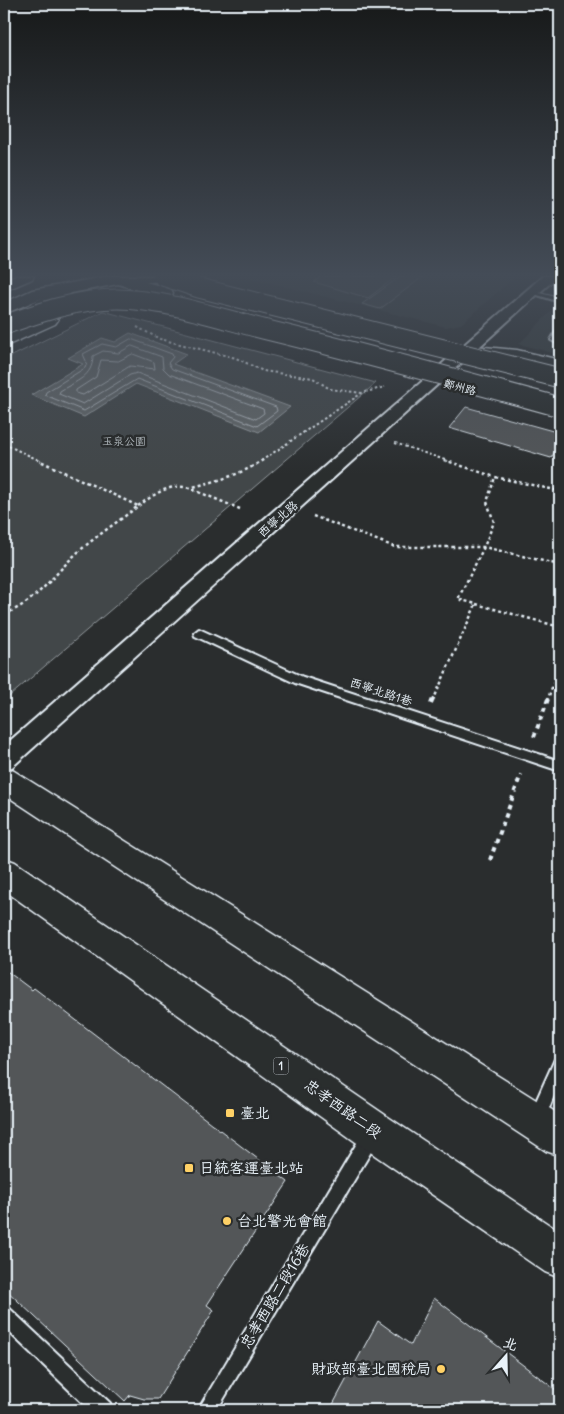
<svg xmlns="http://www.w3.org/2000/svg" width="564" height="1414" font-family="Delius,'LXGW WenKai TC',sans-serif">
<style>
.built{fill:#363a3b}
.green{fill:#424648;stroke:#959ca0}
.water{fill:#63686b;stroke:#989fa3}
.lines{fill:none;stroke-linecap:round;stroke-linejoin:round}
.shore{stroke:#b3bac0;stroke-width:1}
.building{fill:#535759;stroke:#e8f1f8}
.service-casing{stroke:#e8f1f8;stroke-width:4}
.minor-casing{stroke:#e8f1f8;stroke-width:4}
.tertiary-casing{stroke:#e8f1f8;stroke-width:3}
.primary-casing{stroke:#e8f1f8;stroke-width:3}
.trunk-casing{stroke:#e8f1f8;stroke-width:3}
.path-far2{stroke:#e8f1f8;stroke-width:2;stroke-dasharray:2.5 2.5;stroke-linecap:butt}
.path-far1{stroke:#e8f1f8;stroke-width:2.5;stroke-dasharray:3 3;stroke-linecap:butt}
.path{stroke:#e8f1f8;stroke-width:4;stroke-dasharray:4.5 4.5;stroke-linecap:butt}
.service{fill:#2a2d2e;fill-rule:evenodd}
.minor{fill:#2a2d2e;fill-rule:evenodd}
.tertiary{fill:#2a2d2e;fill-rule:evenodd}
.primary{fill:#2a2d2e;fill-rule:evenodd}
.trunk{fill:#2a2d2e;fill-rule:evenodd}
.trunk-bridge-casing{stroke:#e8f1f8;stroke-width:21;stroke-linecap:butt}
.trunk-bridge{stroke:#2a2d2e;stroke-width:19}
.poi-dot{fill:#ffd166;stroke:#2a2d2e;stroke-width:2}
.labels{text-anchor:middle;stroke-width:5;stroke-linejoin:round;paint-order:stroke}
.far-street-label{font-size:11px;fill:#e8f1f8;stroke:#2a2d2e}
.far-park-label{font-size:11px;fill:#aeb5ba;stroke:#2a2d2e}
.shield{fill:#2a2d2e;stroke:#afb6bb;stroke-width:1}
.shield-label{font-size:11px;font-weight:bold;fill:#e8f1f8}
.street-label{font-size:12px;fill:#e8f1f8;stroke:#2a2d2e}
.near-street-label{font-size:15px;fill:#e8f1f8;stroke:#2a2d2e}
.near-poi-label{font-size:15px;fill:#e8f1f8;stroke:#2a2d2e;text-anchor:start}
</style>
<rect width="100%" height="100%" fill="#2a2d2e"/>
<filter id="ink" filterUnits="userSpaceOnUse"><feTurbulence type="fractalNoise" baseFrequency=".02" numOctaves="2"/><feDisplacementMap in="SourceGraphic" scale="10" xChannelSelector="R" yChannelSelector="G"/><feConvolveMatrix kernelMatrix="1 2 1 2 8 2 1 2 1" color-interpolation-filters="sRGB"/></filter>
<g filter="url(#ink)">
<path class="built" d="M243,276H516L461,324L446,327Z
M560,302V355L519,344Z"/>
<path class="green" d="M322,276H397L368,298L314,282Z
M401,276H424L380,309L362,304Z
M103,311L376,383L4,701V360Z"/>
<path class="water" d="M130,333L187,354L173,364L290,407L259,432L136,384L84,417L31,395L83,364L68,358L102,338L115,342Z"/>
<g class="lines">
<path class="shore" d="M131,339L172,354L173,357L168,363L172,369L276,407L277,411L257,426L137,379L84,411L45,395L46,392L85,368L87,363L83,354L102,344L116,347Z
M132,346L162,357L163,368L169,374L263,409L264,413L256,419L137,373L130,375L83,404L59,394L60,391C76,381 93,377 93,356L103,351L118,353Z
M133,354L154,362L155,369L130,366L83,395L76,393V390L96,377L101,360L118,361Z"/>
</g>
<path class="building" d="M466,407L560,433V444L551,458L449,428Z
M4,969L32,990L34,988L288,1182L207,1305L214,1310L158,1399H144L130,1395L125,1401L4,1288Z
M434,1298L560,1393V1410H330L378,1321L411,1345Z"/>
<g class="lines">
<g class="service-casing">
<path id="service" d="M531,291L560,298V302L531,293Z
M557,330H560V345L551,340Z
M199,629L303,677L560,761V771L295,683L195,636L194,633Z
M560,1057V1081L543,1123L537,1125L531,1123L529,1117L555,1059Z
M372,1126L378,1128L380,1134L378,1140L217,1410H198L366,1128Z
M4,1306L10,1309L110,1403L112,1410H90L4,1327Z"/>
</g>
<g class="minor-casing">
<path id="minor" d="M543,276H558L12,767L4,769V746Z"/>
</g>
<g class="tertiary-casing">
<path id="tertiary" d="M109,276H183L197,280L199,283L197,286L191,288L165,281L118,284L71,293L59,303L25,321L19,322L13,321L10,317L13,313L47,295L60,285Z
M49,315L55,316L58,320L55,324L4,347V335Z
M463,345L517,350L560,360V372L517,360L457,354L454,350L457,346Z"/>
</g>
<g class="primary-casing">
<path id="primary" d="M4,767L14,771L560,1115V1156L546,1151L4,794Z
M4,858L15,862L388,1117L560,1232V1278L545,1272L360,1145L4,890Z"/>
</g>
<g class="trunk-casing">
<path id="trunk" d="M13,276H34L32,279L4,291V280Z
M112,276H124L171,289L173,293L171,297H159L112,282L110,279Z
M66,284L72,285L74,289L72,293L42,298L4,314V303L32,290Z"/>
</g>
<path class="path-far2" d="M137,327L160,339L236,358L263,371L313,378L330,389L362,393
M395,443L448,461
M4,444L41,461
M261,461L362,393L385,387"/>
<path class="path-far1" d="M444,460L495,477L560,491
M138,506C154,495 168,483 189,488
M240,509L189,488C216,481 239,476 263,460
M313,516L395,547H484L560,565
M476,604L560,627
M4,614C36,603 53,575 77,553C96,536 118,522 138,506L38,460
M433,701L476,604L458,599L484,547L494,522L487,502L495,477
M547,701L560,666"/>
<path class="path" d="M431,704L433,699
M534,737L548,699
M490,860L521,774"/>
<use href="#service" class="service"/>
<use href="#minor" class="minor"/>
<use href="#tertiary" class="tertiary"/>
<use href="#primary" class="primary"/>
<use href="#trunk" class="trunk"/>
<g class="trunk-bridge-casing">
<path id="trunk-bridge" d="M163,276L199,288L560,378
M4,325C41,312 78,299 118,299C167,300 215,317 263,329C362,353 461,380 560,407"/>
</g>
<use href="#trunk-bridge" class="trunk-bridge"/>
</g>
</g>
<linearGradient id="sky" x2="0" y2="1"><stop stop-color="#171919"/><stop offset="0.58" stop-color="#444c57"/><stop offset="1" stop-color="#444c57" stop-opacity="0"/></linearGradient>
<rect width="564" height="474" fill="url(#sky)"/>
<g class="poi-dot">
<rect x="225" y="1108" width="10" height="10" rx="2.5"/>
<rect x="184" y="1163" width="10" height="10" rx="2.5"/>
<circle cx="227" cy="1221" r="5"/>
<circle cx="441" cy="1369" r="5"/>
</g>
<g class="labels">
<g class="far-street-label">
<text transform="translate(460 387) rotate(15)" y="4">鄭州路</text>
</g>
<g class="far-park-label">
<text x="124" y="445">玉泉公園</text>
</g>
<rect class="shield" x="273.5" y="1057.5" width="15" height="17" rx="4"/>
<g class="shield-label">
<text x="281" y="1070">1</text>
</g>
<g class="street-label">
<text transform="translate(278 519) rotate(-41)" y="4">西寧北路</text>
<text transform="translate(381 692) rotate(18)" y="4">西寧北路1巷</text>
</g>
<g class="near-street-label">
<text transform="translate(343 1109) rotate(35)" y="5">忠孝西路二段</text>
<text transform="translate(275 1296) rotate(-59)" y="5">忠孝西路二段16巷</text>
</g>
<g class="near-poi-label">
<text x="240" y="1118">臺北</text>
<text x="199" y="1173">日統客運臺北站</text>
<text x="237" y="1226">台北警光會館</text>
<text x="431" y="1374" text-anchor="end">財政部臺北國稅局</text>
</g>
</g>
<rect width="564" height="1414" fill="none" stroke="#2a2d2e" stroke-width="20"/>
<rect x="10" y="10" width="544" height="1394" fill="none" stroke="#e8f1f8" stroke-width="2" filter="url(#ink)"/>
<g transform="translate(506 1356) rotate(20)" stroke="#2a2d2e" stroke-width="4" paint-order="stroke">
<path d="M0-4L9 19L0 12L-9 19Z" fill="#e8f1f8"/>
<text y="-8" font-size="14" font-weight="bold" text-anchor="middle" fill="#e8f1f8">北</text>
</g>
</svg>
